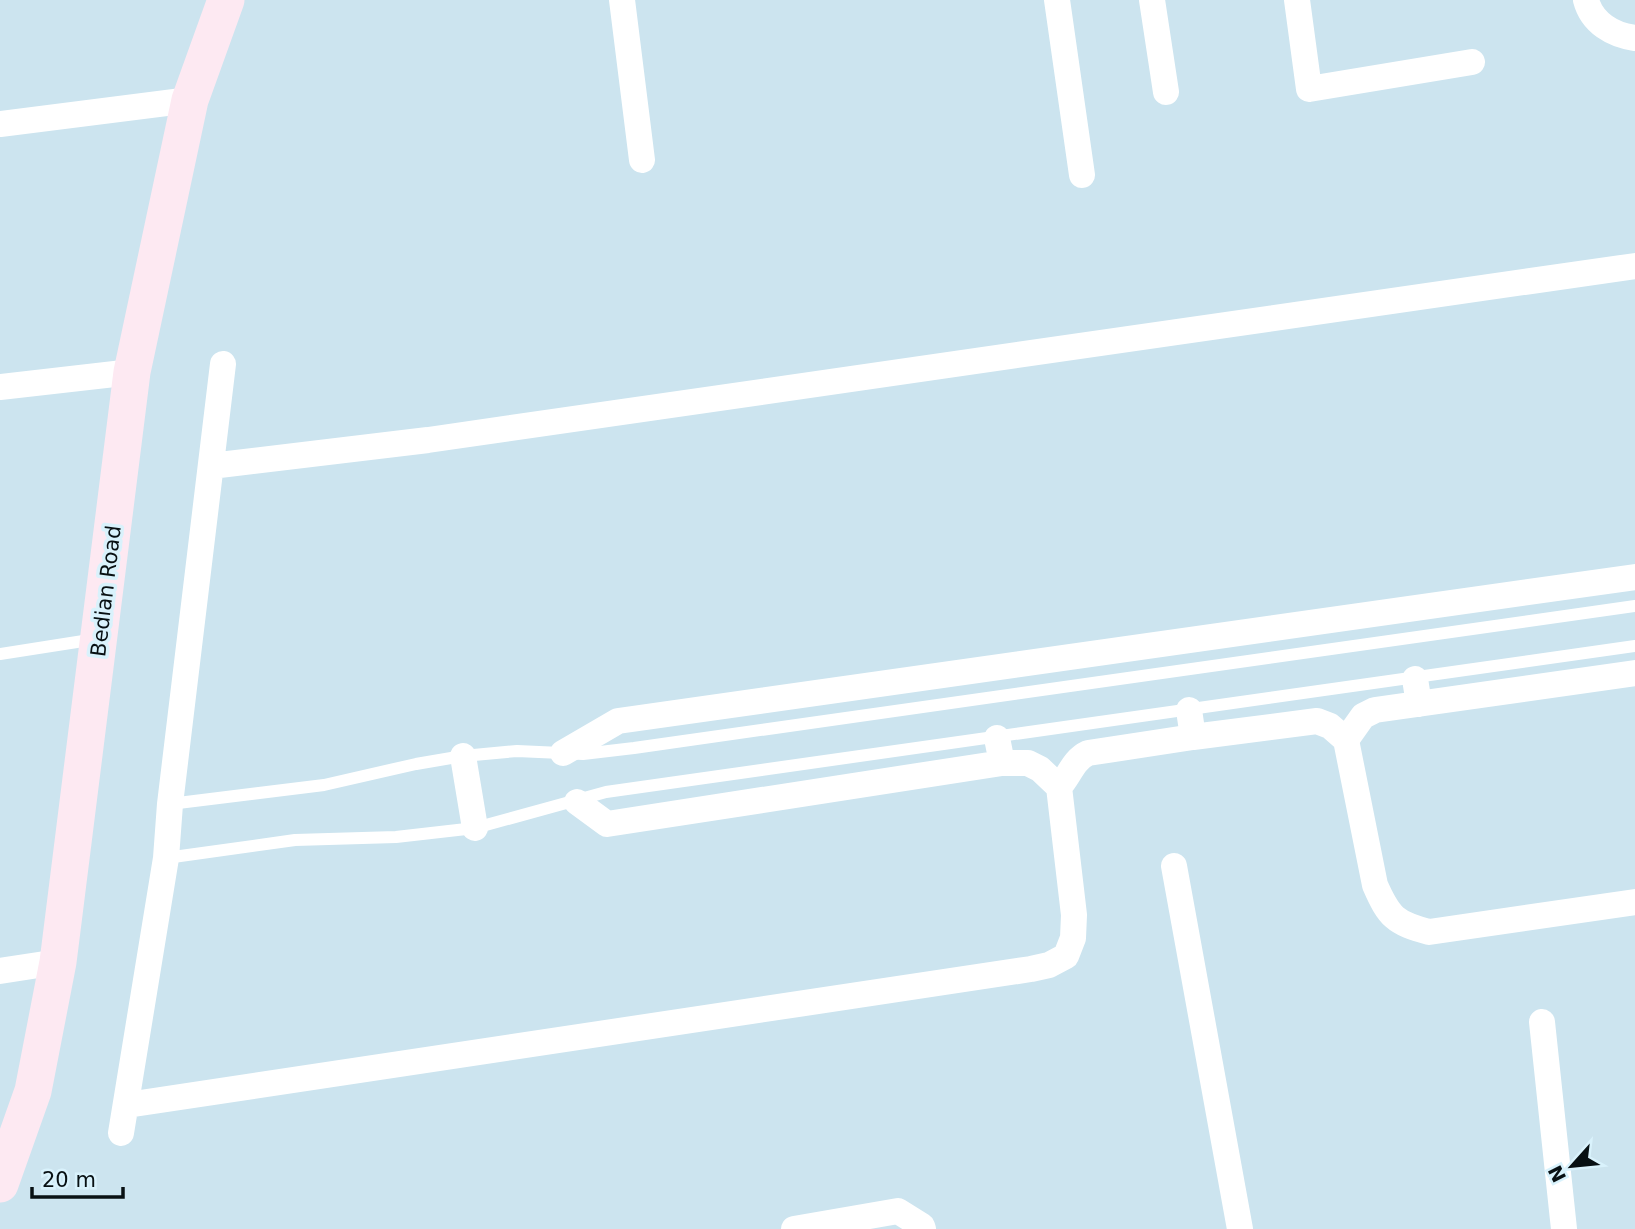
<svg xmlns="http://www.w3.org/2000/svg" width="1635" height="1229" font-family="'DejaVu Sans',sans-serif">
<style>
.lines{fill:none;stroke-linecap:round;stroke-linejoin:round}
.lane{stroke:#fff;stroke-width:12}
.street{stroke:#fff;stroke-width:26}
.secondary{stroke:#fde9f2;stroke-width:37}
.labels{text-anchor:middle;stroke-width:7;stroke-linejoin:round;paint-order:stroke}
.street-label{font-size:21px;fill:#081013;stroke:#d9f2fc}
</style>
<rect width="100%" height="100%" fill="#cce4ef"/>
<g class="lines">
<path class="lane" d="M0,654L96,639
M170,804L324,785L416,764L463,756L517,751L583,754L634,748L1635,606
M166,858L295,840L396,837L475,828L606,792L1635,646"/>
<path class="street" d="M622,0L642,160
M1057,0L1082,175
M1152,0L1166,92
M1297,0L1309,89L1472,62
M1586,0C1592,23 1613,35 1635,38
M0,124L190,100
M0,387L132,372
M211,466L428,440L1635,266
M1415,679L1419,704
M1193,737L1317,721L1330,726L1346,740L1375,885C1389,917 1395,923 1429,932L1635,902
M997,738L1002,763
M1346,740L1363,716L1375,710L1635,673
M563,753L618,721L1635,577
M463,756L475,828
M1059,787C1070,775 1073,760 1088,753L1193,737L1189,710
M1174,866L1240,1229
M0,971L58,962
M1542,1022L1564,1229
M127,1105L1031,969L1049,965L1066,956L1073,938L1074,915L1059,787L1040,769L1028,763H1002L607,824L577,802
M121,1133L166,858L170,804L223,364
M794,1229L898,1211L922,1226L923,1229"/>
<path class="secondary" d="M0,1184L33,1091L58,962L132,372L190,100L226,0"/>
</g>
<g class="labels">
<g class="street-label">
<text transform="translate(106 591) rotate(-83)" y="7">Bedian Road</text>
</g>
</g>
<g transform="translate(1572 1166) rotate(243)" stroke="#d9f2fc" stroke-width="5" paint-order="stroke">
<path d="M0-5L12 26L0 18L-12 26Z" fill="#081013"/>
<text y="-10" font-size="19" font-weight="bold" text-anchor="middle" fill="#081013">N</text>
</g>
<path d="M32 1187v10h91v-10" fill="none" stroke="#081013" stroke-width="3.5"/>
<text x="42" y="1187" font-size="21" fill="#081013" stroke="#d9f2fc" stroke-width="5" paint-order="stroke">20 m</text>
</svg>
